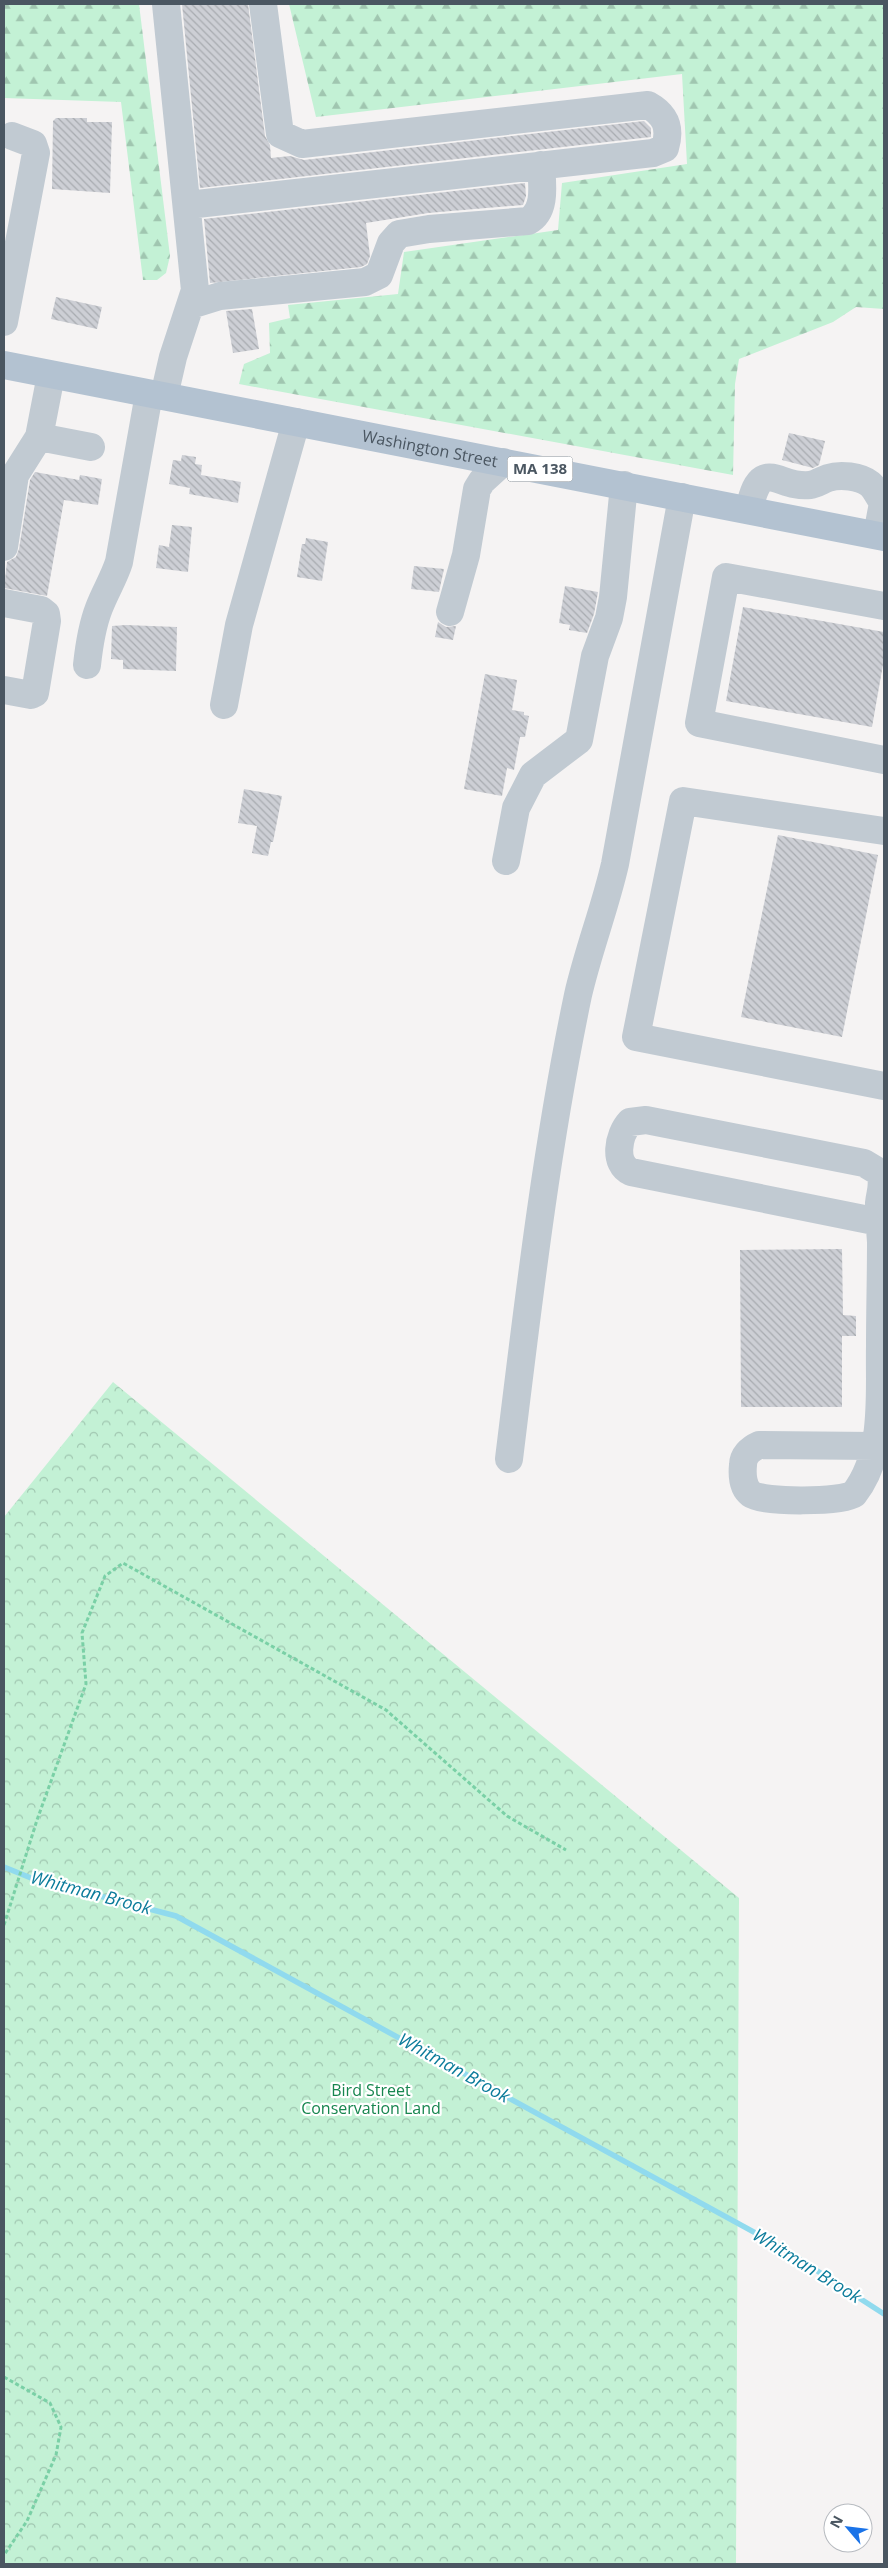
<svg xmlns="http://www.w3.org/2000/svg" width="888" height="2568" font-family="'Open Sans',sans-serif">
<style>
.forest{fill:url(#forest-firs)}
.park{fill:url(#park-crowns)}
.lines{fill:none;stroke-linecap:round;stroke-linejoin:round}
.stream{stroke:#90daee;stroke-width:5.5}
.building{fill:url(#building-back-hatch)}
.path{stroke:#7ad0a6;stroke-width:3;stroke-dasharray:4 2.5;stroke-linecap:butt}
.minor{stroke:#c1cad2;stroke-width:28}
.major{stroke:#b3c2d1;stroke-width:28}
.labels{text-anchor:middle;stroke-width:4.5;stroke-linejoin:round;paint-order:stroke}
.shield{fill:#fff;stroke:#808990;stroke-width:1}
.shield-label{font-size:15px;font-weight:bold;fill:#4a5661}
.street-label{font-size:16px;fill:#4a5661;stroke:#fff}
.park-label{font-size:16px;fill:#17864f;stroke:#fff}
.water-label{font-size:18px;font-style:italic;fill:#0c7c9b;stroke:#fff}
</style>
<defs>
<pattern id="forest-firs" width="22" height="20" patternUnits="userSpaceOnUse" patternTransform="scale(1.25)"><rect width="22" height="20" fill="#c3f1d5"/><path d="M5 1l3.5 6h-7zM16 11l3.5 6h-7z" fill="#a0c6b0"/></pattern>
<pattern id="park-crowns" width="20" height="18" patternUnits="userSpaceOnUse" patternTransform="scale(1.25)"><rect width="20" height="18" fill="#c3f1d5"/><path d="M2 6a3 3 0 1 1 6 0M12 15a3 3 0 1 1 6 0" fill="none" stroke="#a0c6b0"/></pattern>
<pattern id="building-back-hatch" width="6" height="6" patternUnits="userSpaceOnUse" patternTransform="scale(1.25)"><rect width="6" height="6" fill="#cdcfd5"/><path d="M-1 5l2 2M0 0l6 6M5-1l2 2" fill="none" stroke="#a8abb0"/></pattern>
</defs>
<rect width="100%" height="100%" fill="#f5f3f3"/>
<path class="forest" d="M4,4H139L170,256L166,273L157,280H143L121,102L4,98Z
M289,4H884V309L856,307L833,322L739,359L735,384L733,475L239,384L244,364L270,353L269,323L290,318L288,305L398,294L404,252L558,230L562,183L687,164L682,74L316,117Z"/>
<path class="park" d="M113,1382L739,1898L736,2564H4V1517Z"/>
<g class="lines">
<path class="stream" d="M4,1867L31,1878L176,1916L774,2243L884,2314"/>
</g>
<path class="building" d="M182,4H248L265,136L270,145L271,158L290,156L304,160L644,121L651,128V137L200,188Z
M56,118H87V122H112L110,193L52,189L53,121Z
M525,183L526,196L523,205L428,213L366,223L370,256L367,264L361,267L210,283L204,219Z
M56,297L102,307L97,329L51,319Z
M252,309L259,349L233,353L226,311Z
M789,433L825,441L819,465L813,468L782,460Z
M182,455L196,457L195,464L202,465L201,475L241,482L238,503L189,494L190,488L169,484L173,460L181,461Z
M35,472L79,480L80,475L102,479L98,505L64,500L47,596L4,588L7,562L16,557L19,549L30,480Z
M172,525L192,527L188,572L156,568L159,545L169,547Z
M306,538L328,542L322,581L297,577L302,544H305Z
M414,566L444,569L439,592L411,589Z
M565,586L598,592L594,614L587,633L569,630L570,625L559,623Z
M743,607L884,632V659L872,727L726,701Z
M438,622L446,627L456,626L453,640L435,637Z
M126,625L177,627L176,671L123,669V660L111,659L112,626Z
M485,674L517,680L512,710L524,712V715L529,716L525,737H520L514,770L507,768L502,796L464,789Z
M244,789L282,796L273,842H271L268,856L252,853L257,826L238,823Z
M778,835L878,855L842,1037L741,1017Z
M842,1249L843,1315L856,1316V1336H842V1407H741L740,1250Z"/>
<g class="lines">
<path class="path" d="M4,1925L37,1820L86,1684L82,1633L105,1576L123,1563L386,1710L507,1816L566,1850
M4,2377L50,2403L61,2427L56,2455L27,2521L4,2555"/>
<path class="minor" d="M188,205L653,153L665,148C671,128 666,115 648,105L302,144L280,134L263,4
M191,305L220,296L365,282L379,275L391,243L399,234L429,229L528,221C547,211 542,183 541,165
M4,322L36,153L33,144L12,136
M164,396L173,357L195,290L166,4
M39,437L91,447
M749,510C761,453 778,489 810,485C817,484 822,480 828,478C840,474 860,476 870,484C875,488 879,497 883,503L877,535
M4,547L15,475L39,437L51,375
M4,603L41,610L46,614L47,621L35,693L31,695L4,690
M884,606L726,577L699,723L884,760
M450,612L466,555L477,489L482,481L503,462
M87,665C89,646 92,626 99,608C105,592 114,578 119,562L149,394
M224,705L239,625L296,422
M884,831L683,801L636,1037L884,1086
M506,861L516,808L533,775L579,740L595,656L609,618L613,597L624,485
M875,1446L759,1445C750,1449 743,1456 743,1465C742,1475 743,1488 751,1494C763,1503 843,1502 854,1494C886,1453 879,1394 880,1346C880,1311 881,1277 881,1242C880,1229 879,1216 879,1203C880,1192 885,1182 879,1172L864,1163L646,1120L630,1122C618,1135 613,1164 631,1172L859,1218L884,1223
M509,1459C528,1304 546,1148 578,995C588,951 605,908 615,864L682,497"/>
<path class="major" id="s1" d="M4,365L884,537"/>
</g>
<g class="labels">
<rect class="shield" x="507.5" y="456.5" width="65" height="25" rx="4"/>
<g class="shield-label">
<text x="540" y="474">MA 138</text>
</g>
<g class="street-label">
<text dy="6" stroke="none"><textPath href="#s1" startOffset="434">Washington Street</textPath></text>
</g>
<g class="park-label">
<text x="371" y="2096">Bird Street<tspan x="371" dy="18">Conservation Land</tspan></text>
</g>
<g class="water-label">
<text transform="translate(91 1893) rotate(15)" y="6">Whitman Brook</text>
<text transform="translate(454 2068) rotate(29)" y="6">Whitman Brook</text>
<text transform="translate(807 2266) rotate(32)" y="6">Whitman Brook</text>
</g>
</g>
<rect width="888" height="2568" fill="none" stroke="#4a5661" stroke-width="10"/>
<g transform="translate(848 2528) rotate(298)"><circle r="24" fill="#ffffff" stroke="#b7bbc0"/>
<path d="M0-4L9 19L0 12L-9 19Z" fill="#1a73e8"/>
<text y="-8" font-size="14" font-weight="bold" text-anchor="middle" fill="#4a5661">N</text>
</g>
</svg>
